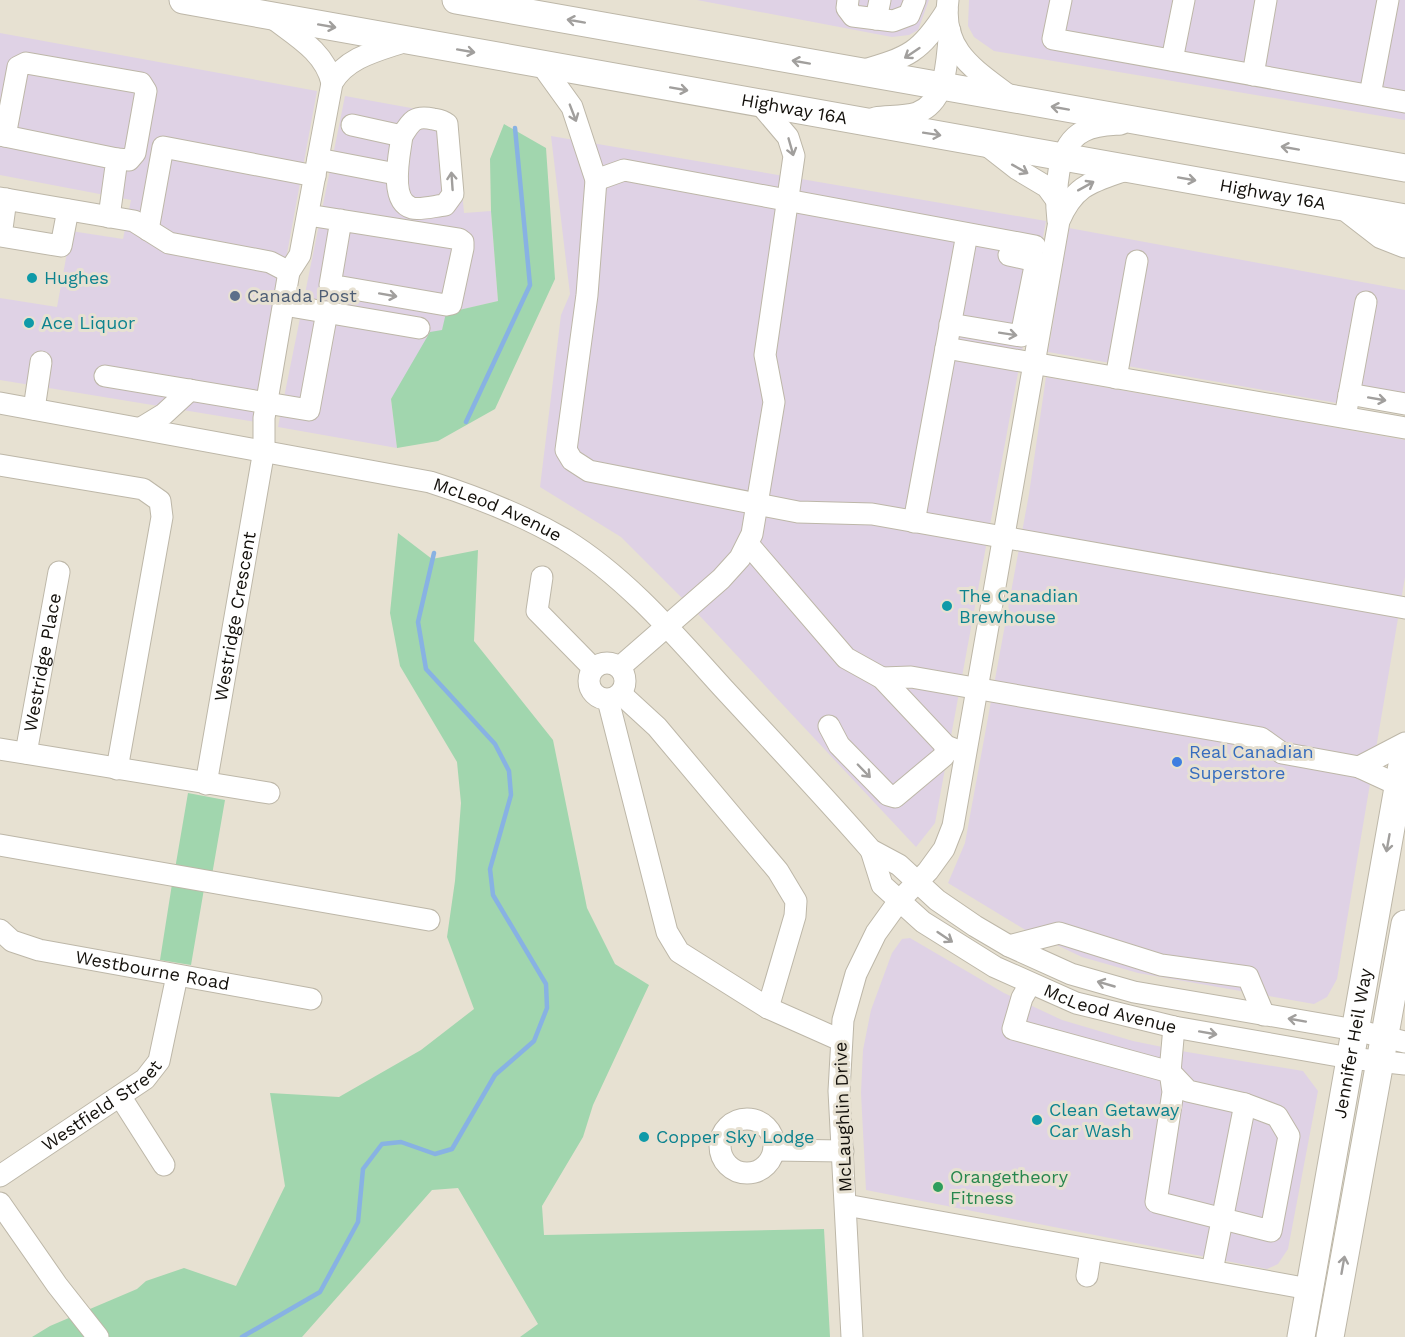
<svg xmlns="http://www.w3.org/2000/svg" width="1405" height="1337" font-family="'Work Sans',sans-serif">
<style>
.commercial{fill:#dfd2e5}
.green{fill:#a1d6ae}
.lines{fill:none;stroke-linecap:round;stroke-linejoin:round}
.stream{stroke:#88b2e3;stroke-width:4.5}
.minor-casing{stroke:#bdb7a8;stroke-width:23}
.major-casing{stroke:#bdb7a8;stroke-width:29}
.minor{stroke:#fff;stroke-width:21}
.major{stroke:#fff;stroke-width:27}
.oneway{stroke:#a19f9d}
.culture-dot{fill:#0f9aa8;stroke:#e7e1d2;stroke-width:2}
.service-dot{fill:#5c6f8a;stroke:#e7e1d2;stroke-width:2}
.shop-dot{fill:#3f7fe0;stroke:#e7e1d2;stroke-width:2}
.leisure-dot{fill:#2e9e5b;stroke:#e7e1d2;stroke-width:2}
.labels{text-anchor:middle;stroke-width:6;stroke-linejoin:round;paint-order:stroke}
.street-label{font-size:18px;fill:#13100b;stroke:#e7e1d2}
.culture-label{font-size:18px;fill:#0d838f;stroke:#e7e1d2;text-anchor:start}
.service-label{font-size:18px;fill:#4e5e75;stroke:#e7e1d2;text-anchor:start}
.shop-label{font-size:18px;fill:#366cbe;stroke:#e7e1d2;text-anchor:start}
.leisure-label{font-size:18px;fill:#27864d;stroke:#e7e1d2;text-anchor:start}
</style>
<rect width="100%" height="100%" fill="#e7e1d2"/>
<path class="commercial" d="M697,0H929L918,30L909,35L892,37Z
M969,0H1405V120L994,51L974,37L968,26Z
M0,33L317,91L256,422L0,380V298L57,307L71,231L123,239L131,200L0,175Z
M345,96L455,116L464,213L491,211L498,301L447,313L442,331L391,399L397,448L278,427Z
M551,136L1046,221L935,823L916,847L698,614L621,537L540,487L561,315L570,294Z
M1069,228L1405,290V415L1048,352Z
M1046,377L1405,440V577L1337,979L1327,997L1314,1004L1138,973L1082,957L1027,931L948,883L965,843L1029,494Z
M910,938L1004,993L1062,1020L1133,1041L1187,1052L1303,1071L1318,1091L1288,1249L1278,1264L1267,1269L866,1190L861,1093L863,1050L871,1010L892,953L902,939Z"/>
<path class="green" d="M504,124L546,148L555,279L495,409L438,441L397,448L391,399L430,332L442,330L446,313L498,301L491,211L490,159Z
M398,533L432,559L478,550L474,641L553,740L587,908L615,964L649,985L593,1105L583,1137L542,1206L544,1235L824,1229L830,1337H520L538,1324L458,1188L432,1190L302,1337H32L50,1326L137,1289L146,1281L184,1268L236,1286L285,1186L270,1093L339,1097L421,1050L474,1009L447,937L455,881L461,803L457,762L400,666L390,613Z
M188,793L225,800L212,875L175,869Z
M172,884L204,889L191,965L160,960Z"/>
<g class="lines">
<path class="stream" d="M466,422L530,285L515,128
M242,1337L320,1292L358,1222L363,1169L382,1144L401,1142L435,1154L452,1149L495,1075L534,1041L547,1008L546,984L493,895L490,869L511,795L509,771L495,744L426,669L418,622L434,553"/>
<g class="minor-casing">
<g id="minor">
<path d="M848,0L847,8L853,16L893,21L909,15L915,0"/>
<path d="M948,0C941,52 976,70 1012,98"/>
<path d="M1061,0L1053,39L1405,102"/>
<path d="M270,16C294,35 325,51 332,83"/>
<path d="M876,19L880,0"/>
<path d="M1172,60L1184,0"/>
<path d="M541,64L572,107L596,180L587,295L566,450L572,460L589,471L798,512L872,514L1405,608"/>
<path d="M861,71C909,57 920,53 947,10"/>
<path d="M1253,75L1266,0"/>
<path d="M1370,95L1388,0"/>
<path d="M875,118C888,116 904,117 917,113C949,100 946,59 950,31"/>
<path d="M352,125L402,136C400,152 388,201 412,208C421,210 435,206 445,205L453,194L447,124C442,120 439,120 433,119C415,115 411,121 402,136"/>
<path d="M0,135L117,159L109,217"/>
<path d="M5,136L18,67L26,63L141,83L146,91L135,153L129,160L117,159"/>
<path d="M985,144L1017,169L1047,187L1055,198"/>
<path d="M318,159L396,174"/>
<path d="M596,180L624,170L1035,246"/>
<path d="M0,198L134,221L169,243L270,262L289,272"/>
<path d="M6,199L1,236L61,246L68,210"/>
<path d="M308,215L459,239L463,242V248L451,304L446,305L330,285L341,220"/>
<path d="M1058,221C1055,194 1055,145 1084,131C1095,125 1108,125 1121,124"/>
<path d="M148,230L163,147L315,176"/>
<path d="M284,305L419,328"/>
<path d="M950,324L1021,336L1036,261L1009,255"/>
<path d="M946,348L1405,428"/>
<path d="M105,376L309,410L327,312"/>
<path d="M1116,378L1137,261"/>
<path d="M1349,394L1405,404"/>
<path id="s1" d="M0,403L430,482C477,497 521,514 564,539C626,577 675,635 723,688C773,742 823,795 871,850L899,865L937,900L975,926L1009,946L1071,974L1134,992L1355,1030L1405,1042"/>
<path d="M34,409L41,362"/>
<path d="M1345,417L1366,302"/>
<path d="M141,428L164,414L190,390"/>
<path d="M0,465L143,489L160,501L162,517L117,769"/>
<path d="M914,522L967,234"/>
<path d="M748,544L846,658L882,678L946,746L964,753"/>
<path d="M542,577L537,611L593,668"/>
<circle cx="607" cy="681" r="18"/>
<path d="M620,667L721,579L740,558L752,534L774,402L765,355L794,156L788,137L760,104"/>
<path d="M882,678L911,677L1261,738L1282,753L1359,767L1398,785"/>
<path d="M621,694L657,727L778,871L796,901L795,916L768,1008"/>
<path d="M608,700L667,932L679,952L768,1008L840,1040"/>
<path d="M829,726L839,745L888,795L895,797L944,756L946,746"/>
<path d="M0,749L269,793"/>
<path id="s2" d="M26,753L59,572"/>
<path d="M1359,767L1405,743"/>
<path id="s3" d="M206,784L264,450V418L289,272L300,255L332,83C347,56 381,50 409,40"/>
<path d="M0,845L429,920"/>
<path id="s4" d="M871,850L882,885L923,922L995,967L1076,1003L1174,1027L1350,1058L1405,1064"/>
<path id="s5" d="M0,930L12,941L39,950L311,999"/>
<path d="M1009,946L1059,933L1161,965L1248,977L1264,1015"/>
<path d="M1030,984L1022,998L1013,1029L1170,1072L1188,1091L1245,1104L1277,1116L1289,1136L1271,1231L1156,1202L1173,1092L1170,1072L1174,1027"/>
<path d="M120,1096L164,1165"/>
<circle cx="747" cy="1146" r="27"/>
<path d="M774,1150L843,1151"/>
<path id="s6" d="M0,1176L145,1079L159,1061L177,976"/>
<path d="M0,1203L57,1285L98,1337"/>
<path d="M846,1205L1309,1289"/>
<path d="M1212,1271L1245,1104"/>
<path d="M1087,1276L1091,1250"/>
<path d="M852,1337L839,1091L843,1020L856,974L876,933L899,901L928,871L944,849L953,826L1059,221C1075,184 1092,182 1129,169"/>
</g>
</g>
<g class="major-casing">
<g id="major">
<path id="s7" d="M183,0L1405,218"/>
<path d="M456,0L1405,168"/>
<path d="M1351,211L1382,235L1405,244"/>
<path id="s8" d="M1301,1337L1405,748"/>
<path d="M1330,1337L1405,924"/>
</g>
</g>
<use href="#minor" class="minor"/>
<use href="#major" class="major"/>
</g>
<defs><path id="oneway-shaft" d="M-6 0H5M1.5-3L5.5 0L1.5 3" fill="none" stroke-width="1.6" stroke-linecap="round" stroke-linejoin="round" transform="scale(1.5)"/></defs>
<g class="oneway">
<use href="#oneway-shaft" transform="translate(576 21) rotate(-170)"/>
<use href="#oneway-shaft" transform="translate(327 26) rotate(10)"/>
<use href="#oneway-shaft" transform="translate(466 51) rotate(10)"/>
<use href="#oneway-shaft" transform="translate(912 53) rotate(146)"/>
<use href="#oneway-shaft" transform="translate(801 62) rotate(-170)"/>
<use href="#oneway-shaft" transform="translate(679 89) rotate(10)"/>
<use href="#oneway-shaft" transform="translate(1060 108) rotate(-170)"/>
<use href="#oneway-shaft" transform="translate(573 113) rotate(69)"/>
<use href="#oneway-shaft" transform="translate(932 134) rotate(9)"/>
<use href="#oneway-shaft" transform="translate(791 147) rotate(74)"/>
<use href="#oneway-shaft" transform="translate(1290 148) rotate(-170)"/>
<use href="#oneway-shaft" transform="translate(1020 169) rotate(29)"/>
<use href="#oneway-shaft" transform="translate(1187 179) rotate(10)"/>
<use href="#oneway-shaft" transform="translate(452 181) rotate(-94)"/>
<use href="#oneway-shaft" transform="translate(1086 186) rotate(-29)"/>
<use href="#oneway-shaft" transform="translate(388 295) rotate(10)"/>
<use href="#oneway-shaft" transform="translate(1008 334) rotate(9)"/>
<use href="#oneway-shaft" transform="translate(1377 399) rotate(10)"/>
<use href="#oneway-shaft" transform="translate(864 771) rotate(46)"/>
<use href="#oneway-shaft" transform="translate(1388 843) rotate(100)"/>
<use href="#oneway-shaft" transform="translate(945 937) rotate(34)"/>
<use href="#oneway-shaft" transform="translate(1106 984) rotate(-164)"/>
<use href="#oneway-shaft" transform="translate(1297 1020) rotate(-170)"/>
<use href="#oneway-shaft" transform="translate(1208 1033) rotate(10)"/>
<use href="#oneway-shaft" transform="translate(1343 1265) rotate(-80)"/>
</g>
<g class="culture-dot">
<circle cx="32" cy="278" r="6"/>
<circle cx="29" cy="323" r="6"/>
<circle cx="947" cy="606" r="6"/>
<circle cx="1037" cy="1120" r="6"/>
<circle cx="644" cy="1137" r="6"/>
</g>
<circle class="service-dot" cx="235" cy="296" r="6"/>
<circle class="shop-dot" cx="1177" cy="762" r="6"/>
<circle class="leisure-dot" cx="938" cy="1187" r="6"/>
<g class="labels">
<g class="street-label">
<text dy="6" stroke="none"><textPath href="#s7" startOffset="621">Highway 16A</textPath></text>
<text dy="6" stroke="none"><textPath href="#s7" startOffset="1107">Highway 16A</textPath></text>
<text dy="6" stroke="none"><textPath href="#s1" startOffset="510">McLeod Avenue</textPath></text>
<text dy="6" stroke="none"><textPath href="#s3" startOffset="170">Westridge Crescent</textPath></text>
<text dy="6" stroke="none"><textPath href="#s2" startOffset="92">Westridge Place</textPath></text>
<text dy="6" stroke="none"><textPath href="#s5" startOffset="160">Westbourne Road</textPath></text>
<text dy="6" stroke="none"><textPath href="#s4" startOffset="300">McLeod Avenue</textPath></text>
<text dy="6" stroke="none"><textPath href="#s8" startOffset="298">Jennifer Heil Way</textPath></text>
<text dy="6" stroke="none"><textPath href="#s6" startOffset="124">Westfield Street</textPath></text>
<text transform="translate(843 1117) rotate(-92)" y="6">McLaughlin Drive</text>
</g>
<g class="culture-label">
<text x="44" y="284">Hughes</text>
<text x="41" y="329">Ace Liquor</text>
<text x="959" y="602">The Canadian<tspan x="959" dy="21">Brewhouse</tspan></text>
<text x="1049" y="1116">Clean Getaway<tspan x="1049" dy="21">Car Wash</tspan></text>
<text x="656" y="1143">Copper Sky Lodge</text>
</g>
<g class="service-label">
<text x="247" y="302">Canada Post</text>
</g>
<g class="shop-label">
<text x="1189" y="758">Real Canadian<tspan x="1189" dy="21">Superstore</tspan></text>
</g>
<g class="leisure-label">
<text x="950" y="1183">Orangetheory<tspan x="950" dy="21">Fitness</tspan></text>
</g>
</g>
</svg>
